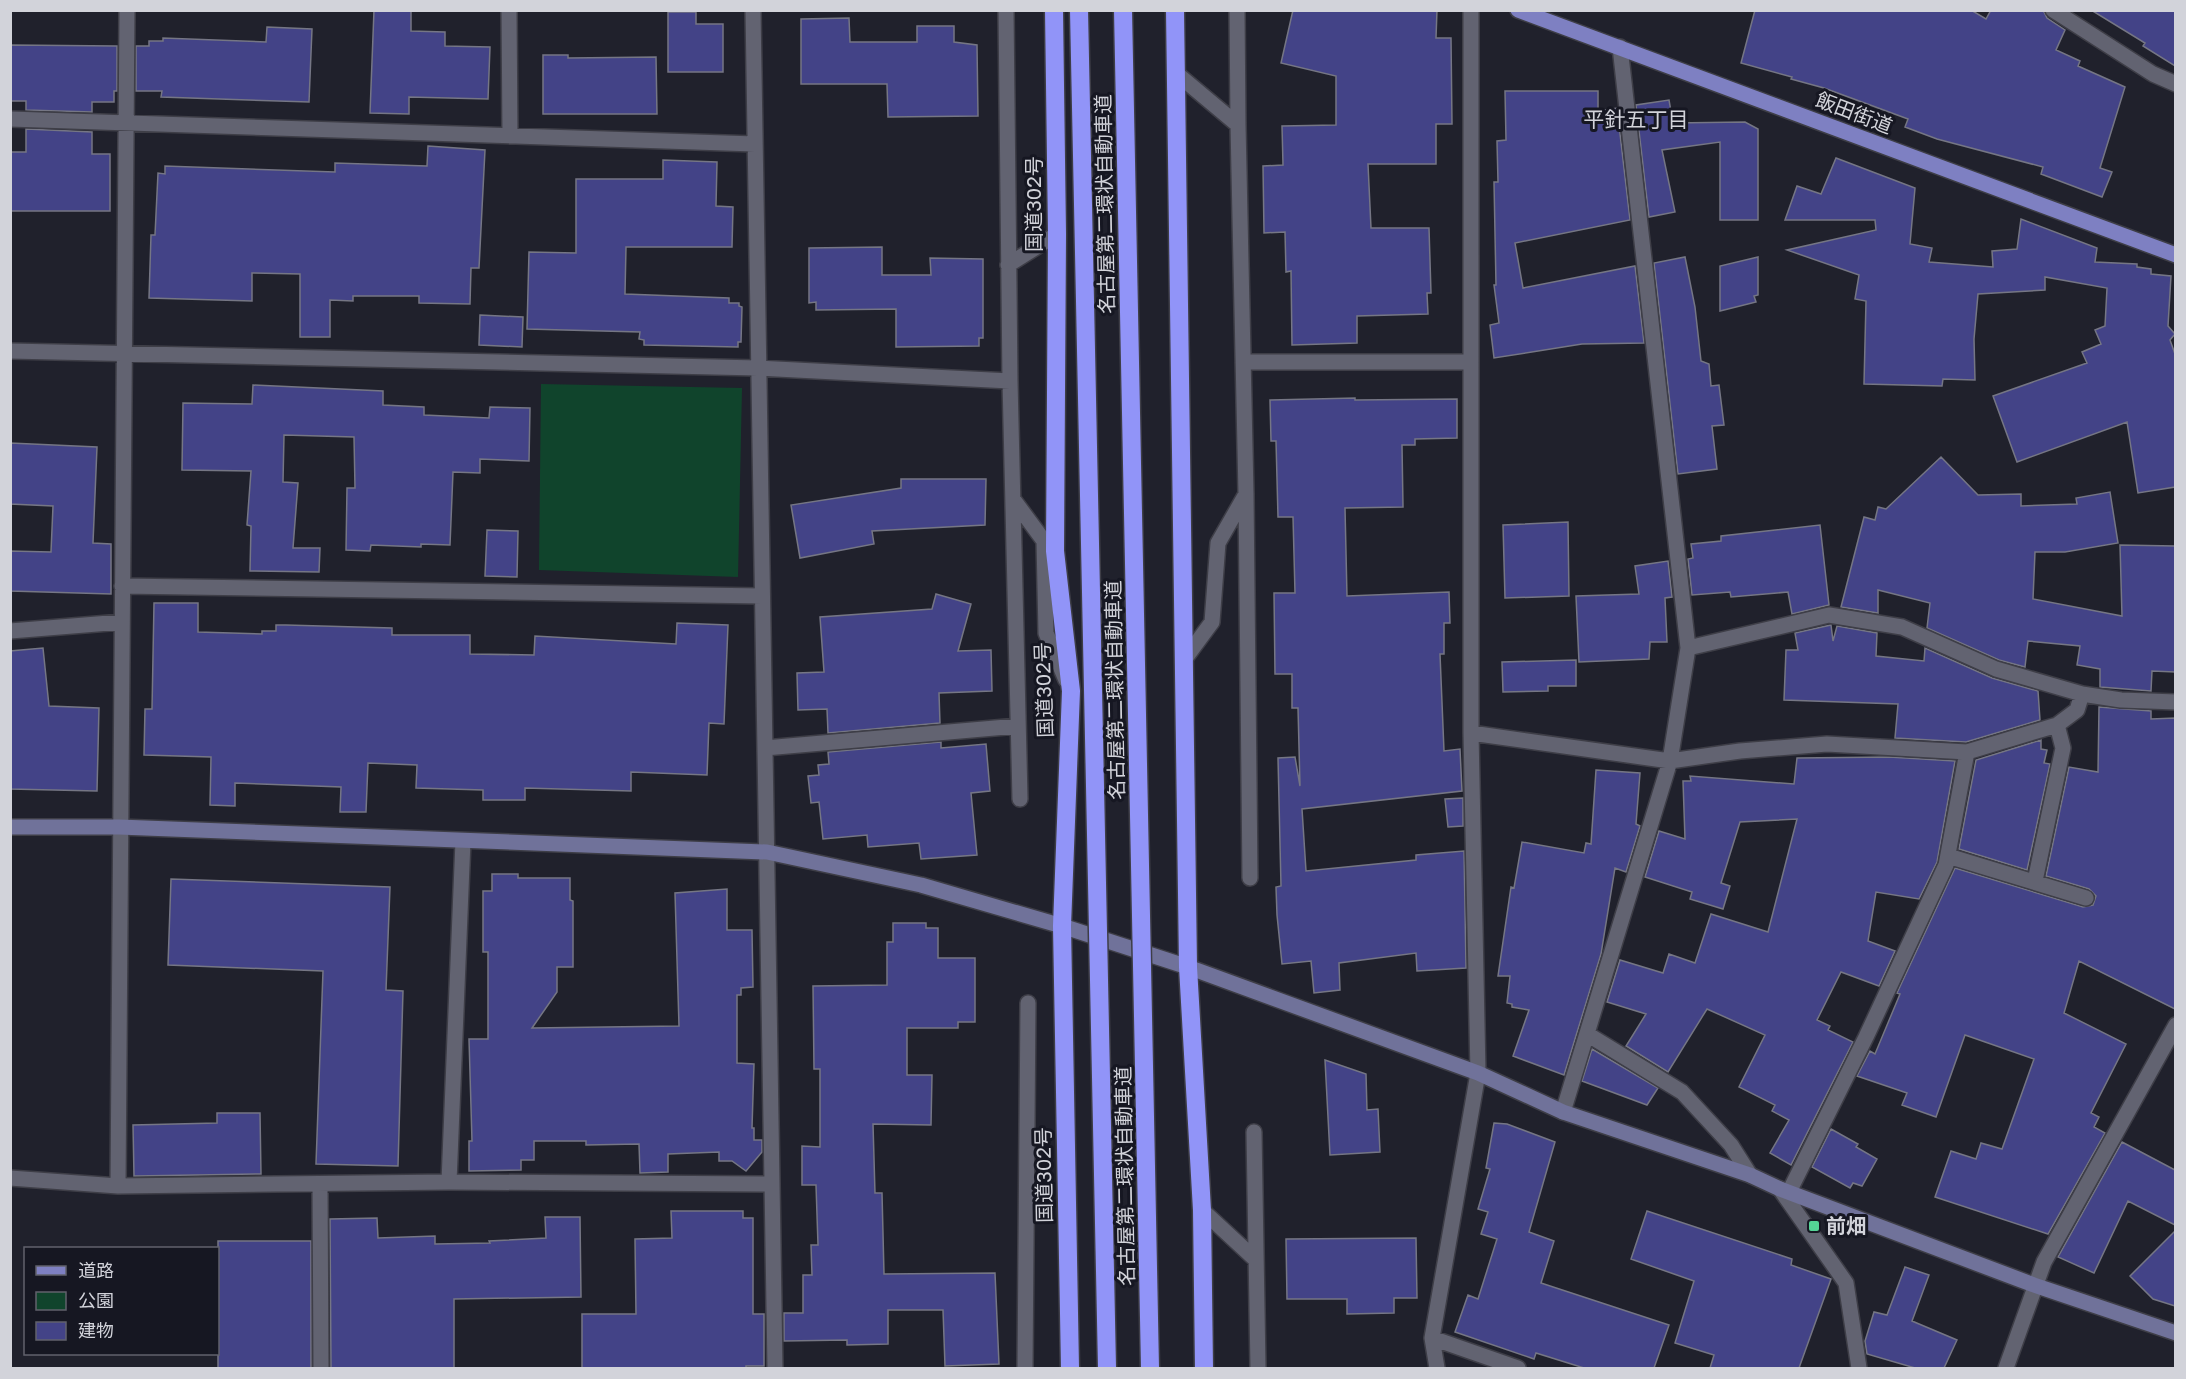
<svg xmlns="http://www.w3.org/2000/svg" width="2186" height="1379" font-family="'Golos Text','Noto Sans JP',sans-serif">
<style>
.green{fill:#10442c}
.building{fill:#434387;stroke:#757684;stroke-width:1.5}
.lines{fill:none;stroke-linecap:round;stroke-linejoin:round}
.street-casing{stroke:#3e3e47;stroke-width:18}
.secondary-casing{stroke:#3e3e47;stroke-width:18}
.primary-casing{stroke:#3e3e47;stroke-width:18}
.highway-casing{stroke:#3e3e47;stroke-width:21}
.street{stroke:#626371;stroke-width:15}
.secondary{stroke:#70729a;stroke-width:15}
.primary{stroke:#7e80c2;stroke-width:15}
.highway{stroke:#9194f8;stroke-width:18}
.highway-bridge-casing{stroke:#3e3e47;stroke-width:21;stroke-linecap:butt}
.highway-bridge{stroke:#9194f8;stroke-width:18}
.poi-dot{fill:#54d395;stroke:#161722;stroke-width:2}
.labels{text-anchor:middle;stroke-width:6;stroke-linejoin:round;paint-order:stroke}
.street-label{font-size:20px;fill:#d2d3da;stroke:#161722}
.poi-label{font-size:20px;font-weight:bold;fill:#d2d3da;stroke:#161722;text-anchor:start}
.neighbourhood-label{font-size:21px;fill:#d2d3da;stroke:#161722}
</style>
<rect width="100%" height="100%" fill="#20212c"/>
<path class="green" d="M541,384L742,388L738,577L539,570Z"/>
<path class="building" d="M374,10H411V31L445,32V46L490,47L488,99L409,97V114L370,113Z
M1293,10H1437L1436,38H1451L1452,124H1436V164H1368L1371,228H1429L1431,293H1427L1428,314L1357,316V343L1292,345L1291,271L1286,272L1285,232L1264,233L1263,166L1283,165L1282,126L1336,125V76L1281,63Z
M1755,10H1971L1986,19L1991,10H2043L2047,18L2065,30L2056,50L2080,61L2078,66L2125,87L2100,168L2112,172L2102,197L2041,174L2043,167L1937,139L1905,127L1908,119L1824,88L1791,79L1792,77L1741,63Z
M2091,10H2175V66L2143,46L2145,43Z
M668,12H696V24H723V72H668Z
M849,18L850,42H917V26H954V42L977,45L978,116L888,117L887,84H801V19Z
M267,27L312,29L309,102L161,97L162,91H136V46H149V41H163V38L266,42Z
M10,45L117,46V91H114V102H92V112L26,110V101H10Z
M543,55H568V58L656,57L657,114H543Z
M1505,91H1598V111L1617,108L1630,220L1515,243L1523,288L1635,266L1644,343L1582,344L1494,358L1490,325L1499,323L1494,285H1496L1494,182H1498L1497,141L1506,140Z
M1669,100L1673,123L1745,122L1758,129V220H1720V142L1662,150L1675,212L1649,217L1636,105Z
M26,129L92,132V154H110V211H10V152H26Z
M428,146L485,150L479,268H471L470,304L419,303V296H353V301L330,300V337H300V274L252,273V301L149,298L151,235H155L158,173L165,174V166L335,172V163L427,166Z
M1836,158L1915,188L1910,244L1932,248L1929,262L1993,267L1992,251L2017,249L2021,219L2097,248L2095,262L2137,264V267L2151,269V274L2171,276L2168,326L2175,334L2170,340L2175,354V487L2138,493L2127,422L2017,462L1993,396L2087,363L2082,352L2101,344L2095,330L2105,326L2107,288L2045,277V290L1978,294L1974,339L1975,380L1943,379L1942,386L1864,384L1866,301L1855,299L1859,275L1787,250L1876,230L1875,220H1785L1797,186L1821,194Z
M663,160L717,162L716,206L733,207L732,247H626L625,294L729,298V303H739V306L742,307L741,342H738V347L644,345V340L639,339L640,332L527,329L529,252L576,253V179H663Z
M882,247V275H931L930,258L983,259V338H979V346L896,347V309L816,310V302L809,303V248Z
M1685,257L1695,307L1701,361L1709,364L1711,386L1719,385L1724,425L1712,426L1717,469L1678,474L1654,263Z
M1758,257V295L1754,296L1756,302L1720,311V266Z
M480,315L523,317L522,347L479,345Z
M253,385L383,391V405L424,407V415L489,418L490,407L530,408L529,461L480,459V473L453,472L450,545L421,544V547L371,545L370,551L346,550L347,488H355L354,437L284,435L283,482L298,483L293,548H320L319,572L250,571L251,526L247,525L251,471L182,470L183,403L252,404Z
M1355,398V400L1457,399V438L1415,439V445H1402L1403,507L1345,508L1347,596L1449,592L1450,623H1444V654H1440L1444,751L1460,749L1462,791L1302,809L1306,871L1416,860V855L1464,851L1466,968L1417,971L1416,953L1339,963L1340,990L1314,993L1311,961L1282,964L1277,915L1276,887L1281,886L1278,758L1295,757L1300,786L1298,708H1292V674H1275L1274,593H1295L1293,517H1278L1276,441H1271L1270,400Z
M10,443L97,447L93,543L111,544V594L10,591V551L51,552L53,506L10,504Z
M1941,457L1978,495L2021,494V506L2077,504L2076,498L2110,492L2118,543L2065,552H2035L2033,599L2122,616L2120,545L2175,546V672L2152,671L2151,691L2100,687V669L2077,665L2080,646L2028,641L2025,667L1999,660L1927,628L1930,603L1878,590V613L1841,607L1864,517L1875,520L1878,507L1886,509Z
M901,479H986L985,525L872,531L874,544L800,558L791,505L901,488Z
M1568,522L1569,596L1505,598L1503,525Z
M1820,525L1829,605L1792,614L1788,592L1731,597L1730,592L1692,595L1688,559L1693,558L1691,544L1721,541V536Z
M487,530L518,531L517,577L485,576Z
M1668,561L1672,597L1665,598L1667,642H1650L1649,659L1579,662L1576,596L1639,594L1635,566Z
M936,594L971,604L958,651L991,650L992,691L939,693L940,723L828,733L827,709L798,710L797,673L824,672L820,617L932,609Z
M154,603H198V632L262,634V631H276V625H286L392,628V635H470V654L534,655L535,636L676,644L677,623L728,625L724,724L709,723L707,775L631,772V791L525,788V800H483V790L416,788L417,765L368,763L366,812H340L341,787L235,783V806L210,805L211,757L144,755L145,709H152Z
M1831,625L1833,641L1837,626L1877,633L1876,656L1924,661L1925,648L1992,678L2038,691L2040,720L1966,742L1895,738L1898,704L1784,700L1786,650H1798L1795,633Z
M43,648L49,706L99,708L97,791L10,789V651Z
M1576,660V686H1548V691L1503,692L1502,662Z
M2099,707L2151,711V719L2175,718V1009L2079,961L2064,1013L2126,1044L2091,1113L2099,1117L2094,1127L2105,1133L2048,1234L1935,1197L1951,1151L1976,1159L1981,1143L2002,1149L2034,1059L1965,1035L1936,1117L1902,1105L1907,1093L1857,1076L1870,1051L1875,1054L1900,994L1897,993L1955,868L2083,907L2093,905L2096,896L2089,889L2046,876L2069,767L2098,772Z
M2041,740V749L2047,750L2044,763L2050,764L2027,870L1959,849L1976,760Z
M941,742V748L986,744L990,791L971,793L977,855L921,859L919,843L868,847L867,835L823,839L819,802L811,803L808,776L819,775L818,765L829,764L828,752Z
M1889,757L1955,761L1937,862L1919,899L1876,892L1868,941L1895,951L1879,986L1841,972L1817,1020L1830,1026L1828,1030L1853,1042L1791,1165L1770,1153L1789,1120L1772,1111L1775,1105L1739,1087L1765,1035L1707,1009L1668,1072L1626,1046L1646,1014L1607,1002L1620,960L1663,973L1669,954L1695,963L1711,914L1768,932L1797,819L1740,822L1721,883L1730,886L1723,909L1690,899L1692,892L1645,877L1659,831L1685,839L1683,781H1691L1690,776L1794,784L1797,758Z
M1596,770L1640,773L1636,824L1640,826L1626,872L1615,868L1601,954L1564,1075L1513,1056L1529,1010L1512,1007V1004L1507,1003L1510,976H1498L1511,887L1514,888L1522,842L1584,853L1586,843L1591,844Z
M1463,798V826L1448,827L1445,799Z
M492,874H518V878H570V900L573,901V967H557V992L532,1028L679,1026L675,893L727,889V930H752L753,987L741,988V995H737V1063L754,1064L752,1128H754V1140H762V1152L746,1171L732,1161H719V1152L668,1154V1172L640,1173L639,1144L586,1145V1141H534V1160H521V1170L469,1171V1141H472L469,1039H488V952H483V891H492Z
M171,879L390,887L386,990L403,991L398,1166L316,1164L323,971L168,965Z
M893,923H926V928H938V958H975V1022H958V1028H907V1075H932L931,1125L873,1124L875,1193H882L884,1274L995,1273L999,1364L945,1366L943,1310H888V1344L847,1345V1340L784,1341V1313H803V1275H812L811,1245H818L816,1185H802V1146L820,1147V1069H814L813,986L887,985V942H893Z
M1592,1049L1658,1088L1647,1105L1582,1081Z
M1325,1060L1366,1074L1367,1110L1378,1109L1380,1152L1330,1155Z
M217,1113H260L261,1174L134,1176L133,1125L217,1123Z
M1494,1123L1507,1124L1555,1142L1529,1232L1554,1241L1541,1283L1669,1325L1654,1368H1584L1536,1353L1534,1359L1455,1332L1468,1295L1478,1299L1497,1239L1481,1234L1488,1212L1478,1209L1490,1169L1486,1168Z
M1831,1129L1858,1144L1856,1147L1877,1159L1862,1186L1853,1183L1850,1188L1812,1167Z
M2122,1142L2175,1170V1225L2128,1201L2094,1273L2058,1257Z
M671,1211H743V1218H753V1314H764V1366H746V1368H582V1314H636L635,1239L672,1238Z
M1647,1211L1792,1259L1791,1265L1831,1279L1799,1368H1710L1714,1355L1675,1343L1694,1281L1631,1259Z
M545,1217H580L581,1297L454,1299V1368H331L330,1219L377,1218L378,1238L435,1236V1244L490,1243L489,1241L546,1238Z
M2175,1231V1306L2153,1299L2130,1276Z
M1416,1238L1417,1298H1394V1313L1347,1314V1299H1287L1286,1239Z
M218,1241H311V1368H218Z
M1905,1267L1929,1275L1912,1321L1957,1340L1944,1368H1915L1867,1354L1865,1341L1874,1312L1887,1315Z"/>
<g class="lines">
<g class="street-casing">
<path id="street" d="M509,10L510,136
M753,10L775,1368
M1006,10L1010,381L1020,799
M1237,10L1238,125
M2053,10L2153,74L2176,84
M1176,73L1238,125L1246,494L1218,543L1212,622L1184,660
M10,119L755,144
M1008,265L1057,234
M10,351L758,368L1010,381
M1243,362H1471
M1246,494L1250,878
M1013,499L1044,541L1046,633L1066,680
M122,586L762,596
M10,631L122,622
M1688,648L1829,615L1902,627L1996,669L2082,694L2121,700L2176,702
M1471,733L1670,761L1740,751L1827,744L1967,752L2057,725L2077,710L2082,694
M765,748L1018,726
M1948,856L2086,898
M2035,881L2063,748L2057,725
M1587,1034L1682,1092L1731,1145L1750,1175
M1563,1112L1670,761L1688,648L1620,47
M1254,1132L1258,1368
M10,1178L118,1186L449,1182L770,1184
M449,1182L463,841
M320,1184L321,1368
M118,1186L127,10
M1780,1189L1846,1283L1859,1368
M1789,1192L1866,1037L1946,865L1967,752
M1202,1210L1256,1260
M1432,1338L1518,1368
M1025,1368L1028,1003
M1437,1368L1432,1338L1478,1073L1471,733V10
M2006,1368L2044,1262L2176,1025"/>
</g>
<g class="secondary-casing">
<path id="secondary" d="M10,827H119L767,852L921,885L1062,926L1188,967L1478,1073L1563,1112L1750,1175L1780,1189L2034,1285L2176,1333"/>
</g>
<g class="primary-casing">
<path id="primary" d="M1518,10L2176,255"/>
</g>
<g class="highway-casing">
<path id="highway" d="M1054,10L1057,234L1055,551L1071,691L1062,926L1070,1368
M1175,10L1188,967L1202,1210L1204,1368"/>
</g>
<use href="#street" class="street"/>
<use href="#secondary" class="secondary"/>
<use href="#primary" class="primary"/>
<use href="#highway" class="highway"/>
<g class="highway-bridge-casing">
<path id="highway-bridge" d="M1079,10L1107,1368
M1123,10L1150,1368"/>
</g>
<use href="#highway-bridge" class="highway-bridge"/>
</g>
<rect class="poi-dot" x="1808" y="1220" width="12" height="12" rx="3"/>
<g class="labels">
<g class="street-label">
<text transform="translate(1854 113) rotate(21)" y="7">飯田街道</text>
<text transform="translate(1034 204) rotate(-90)" y="7">国道302号</text>
<text transform="translate(1105 204) rotate(-91)" y="7">名古屋第二環状自動車道</text>
<text transform="translate(1044 690) rotate(-92)" y="7">国道302号</text>
<text transform="translate(1115 690) rotate(-91)" y="7">名古屋第二環状自動車道</text>
<text transform="translate(1044 1175) rotate(-91)" y="7">国道302号</text>
<text transform="translate(1125 1176) rotate(-91)" y="7">名古屋第二環状自動車道</text>
</g>
<g class="poi-label">
<text x="1826" y="1233">前畑</text>
</g>
<g class="neighbourhood-label">
<text x="1636" y="127">平針五丁目</text>
</g>
</g>
<rect width="2186" height="1379" fill="none" stroke="#d2d3da" stroke-width="24"/>
<rect x="24" y="1247" width="195" height="108" fill="#161722" stroke="#61626c" stroke-width="1.5"/>
<rect x="36" y="1266" width="30" height="9" fill="#7e80c2" stroke="#61626c" stroke-width="1.5"/>
<text x="78" y="1277" font-size="18" fill="#d2d3da">道路</text>
<rect x="36" y="1292" width="30" height="18" fill="#10442c" stroke="#61626c" stroke-width="1.5"/>
<text x="78" y="1307" font-size="18" fill="#d2d3da">公園</text>
<rect x="36" y="1322" width="30" height="18" fill="#434387" stroke="#61626c" stroke-width="1.5"/>
<text x="78" y="1337" font-size="18" fill="#d2d3da">建物</text>
</svg>
